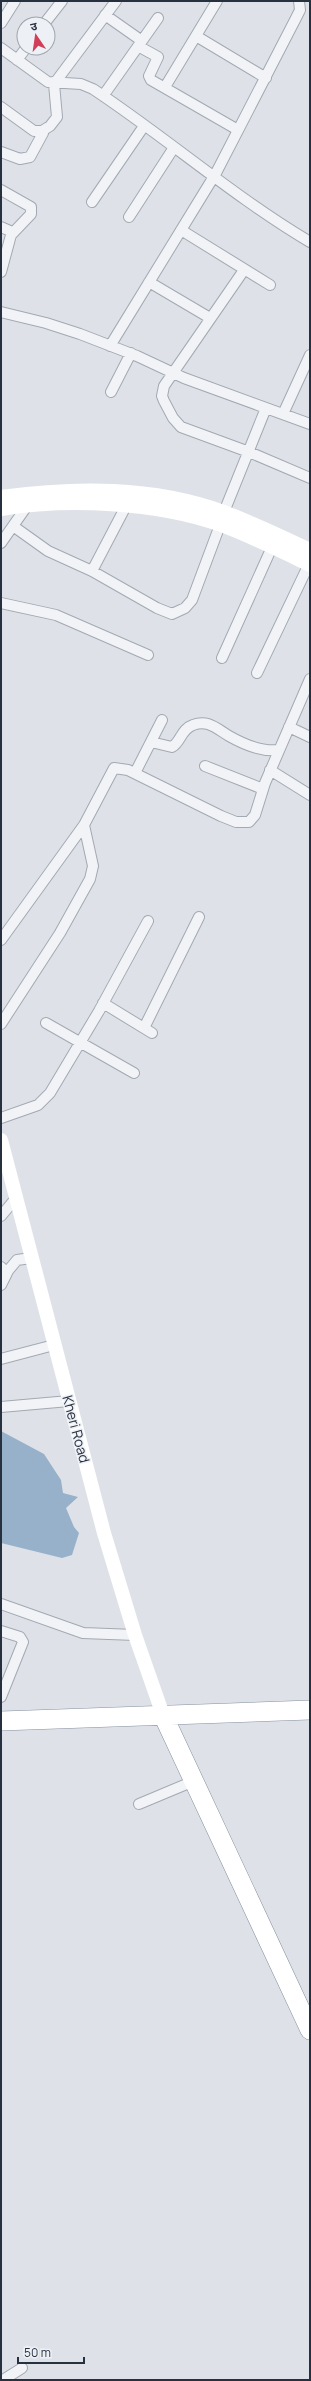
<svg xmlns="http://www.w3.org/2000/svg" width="311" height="2381" font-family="Manrope,'Noto Sans Devanagari',sans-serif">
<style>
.water{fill:#97b1ca}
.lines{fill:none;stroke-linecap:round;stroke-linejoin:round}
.street-casing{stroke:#a3a9b2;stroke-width:12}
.highway-casing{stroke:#85909f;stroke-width:20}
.street{stroke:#f1f3f6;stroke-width:10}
.secondary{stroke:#fff;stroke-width:14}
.highway{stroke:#fff;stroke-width:19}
.labels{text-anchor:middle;stroke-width:3;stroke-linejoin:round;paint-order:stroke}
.street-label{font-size:14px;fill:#27303f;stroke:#edf1f6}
</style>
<rect width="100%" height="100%" fill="#dee2e8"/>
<path class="water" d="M1,1431L44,1454L61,1480L63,1493L78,1497L66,1508L74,1527L79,1533L72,1555L62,1558L1,1543Z"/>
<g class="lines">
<g class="street-casing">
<path id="street" d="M105,15L142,41
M1,23L15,1
M44,24L62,1
M196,36L266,78
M138,46L158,57L149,76L151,80L238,130
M1,48L48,82L81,84L93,89C167,138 234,197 310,242
M17,60L26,48
M165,87L217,1
M103,96L158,18
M1,107L34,131H42L50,126L57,117L54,84L116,1
M1,152L20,159L30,157L43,133L38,132
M1,190L31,207V214L11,235
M92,202L144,126
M129,217L173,149
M1,227L10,231L11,235L1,272
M181,230L270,285
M244,270L164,386L162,396L164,401L173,418L181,427L249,452L310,478
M149,282L210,318
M1,312L46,323L80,334L137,356L184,378L310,424
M110,346L216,173L296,18L300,10L299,1
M111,392L131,353
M283,414L310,355
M224,512L266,408
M13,526L48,551L92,571L157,608L172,614L185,608L192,600L220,525
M1,543L27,506
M92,571L126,506
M1,603L56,615L148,655
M222,658L272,547
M257,673L309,564
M289,727L310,737
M151,742L172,747C181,742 181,729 193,725C208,719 217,729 229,736C243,744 262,752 279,750
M205,766L263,789
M270,770L310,795
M135,773L162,720
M1,940L84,825L114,768L128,770L221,816L236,822H249L255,815L265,783L310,679
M103,1003L152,1033
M46,1023L134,1073
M1,1024L60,933L90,879L93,866L84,825
M144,1028L199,917
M1,1118L38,1105L50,1093L99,1011L148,921
M1,1216L16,1198
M1,1267L7,1273L1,1285
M7,1272L17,1260L31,1258
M1,1359L54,1345
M1,1407L69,1401
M1,1604L83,1633L135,1635
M1,1631L20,1637L23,1642L1,1697
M139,1804L194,1781
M3,2380L22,2368"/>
</g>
<g class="highway-casing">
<path id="highway" d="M163,1715L310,2030
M1,1721L310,1710"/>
</g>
<use href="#street" class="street"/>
<path class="secondary" d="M1,497C75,487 152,486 224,512C253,523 282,537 310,550
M1,509C67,498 157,502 221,525C251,536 281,551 310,565
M1,1140L104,1533L135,1635L163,1715"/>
<use href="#highway" class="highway"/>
</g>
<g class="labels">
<g class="street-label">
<text transform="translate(76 1429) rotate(75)" y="5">Kheri Road</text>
</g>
</g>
<rect width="311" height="2381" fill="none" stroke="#27303f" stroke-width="4"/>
<g transform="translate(36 36) rotate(347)"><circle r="19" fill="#edf1f6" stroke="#9ea4ad"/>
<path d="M0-3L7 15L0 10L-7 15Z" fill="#d23e57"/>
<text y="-6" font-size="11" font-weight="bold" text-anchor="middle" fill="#27303f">उ</text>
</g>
<path d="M18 2357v6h66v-6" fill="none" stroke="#27303f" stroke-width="2"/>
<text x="24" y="2357" font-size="12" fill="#27303f" stroke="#edf1f6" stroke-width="3" paint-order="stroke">50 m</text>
</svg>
